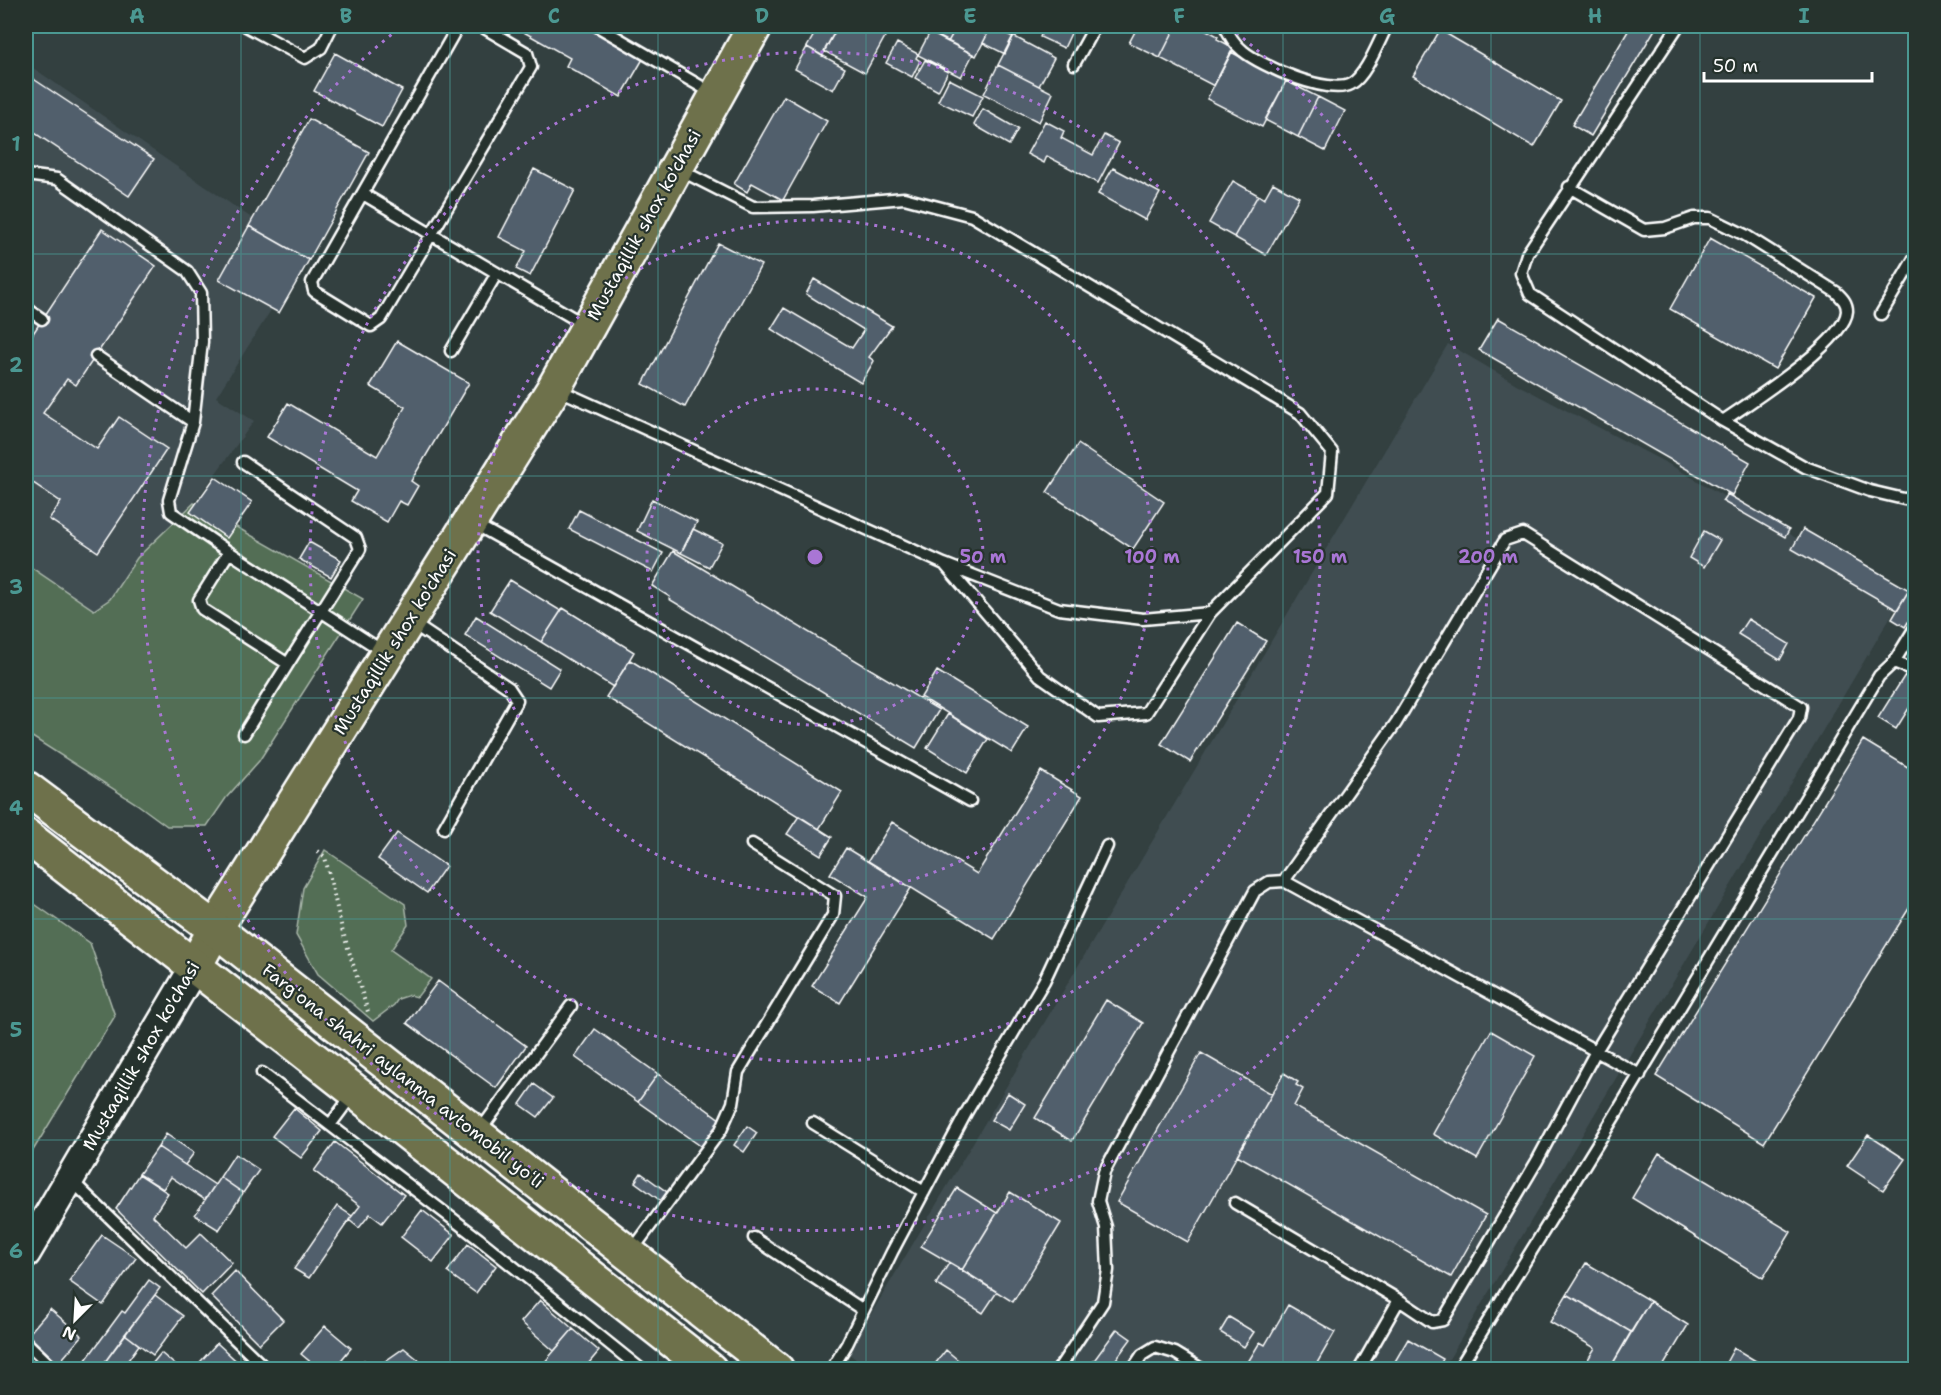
<svg xmlns="http://www.w3.org/2000/svg" width="1941" height="1395" font-family="'Shantell Sans',sans-serif">
<style>
.built{fill:#404d51}
.green{fill:#536e55;stroke:#a9b6aa;stroke-width:1.5}
.building{fill:#515f6c;stroke:#fff;stroke-width:1.5}
.lines{fill:none;stroke-linecap:round;stroke-linejoin:round}
.lane-casing{stroke:#fff;stroke-width:15}
.secondary-casing{stroke:#fff;stroke-width:33}
.primary-casing{stroke:#fff;stroke-width:38}
.highway-casing{stroke:#fff;stroke-width:38}
.path{stroke:#fff;stroke-width:4;stroke-dasharray:1.5 4.5;stroke-linecap:butt}
.lane{stroke:#26332d;stroke-width:10}
.secondary{stroke:#26332d;stroke-width:28}
.primary{stroke:#6e714b;stroke-width:33}
.highway{stroke:#6e714b;stroke-width:33}
.grid{fill:none;stroke:#4b9892;stroke-width:1.5;stroke-opacity:0.55}
.ring{fill:none;stroke:#a976d5;stroke-width:3;stroke-dasharray:3 6}
.labels{text-anchor:middle;stroke-width:4.5;stroke-linejoin:round;paint-order:stroke}
.street-label{font-size:18px;fill:#fff;stroke:#26332d}
.centre{fill:#a976d5;stroke:#26332d;stroke-width:3}
.ring-label{font-size:18px;text-anchor:middle;font-weight:bold;fill:#a976d5;stroke:#26332d;stroke-width:4.5;stroke-linejoin:round;paint-order:stroke}
.neatline{fill:none;stroke:#4b9892;stroke-width:2}
.grid-label{font-size:20px;text-anchor:middle;font-weight:bold;fill:#4b9892}
</style>
<rect width="100%" height="100%" fill="#334040"/>
<filter id="ink" filterUnits="userSpaceOnUse"><feTurbulence type="fractalNoise" baseFrequency=".0167" numOctaves="2"/><feDisplacementMap in="SourceGraphic" scale="12" xChannelSelector="R" yChannelSelector="G"/><feConvolveMatrix kernelMatrix="1 2 1 2 8 2 1 2 1" color-interpolation-filters="sRGB"/></filter>
<g filter="url(#ink)">
<path class="built" d="M26,63L244,213L307,253L216,397L254,421L194,503L363,599L26,733Z
M1448,344L1518,385L1672,466L1901,599L1443,1369L870,1370L848,1353Z"/>
<path class="green" d="M194,503L363,599L259,761L226,798L207,826H167L137,804L26,733V564L94,610L110,599L137,558Z
M325,850L405,904L408,925L391,950L431,979L417,997L410,995L398,999L394,1005L373,1021L318,974L296,935L303,888Z
M26,898L90,943L115,1016L26,1162Z"/>
<path class="building" d="M513,26H585L643,59L621,97L566,66L570,58Z
M819,26H838L822,56L807,47Z
M838,26H870L886,35L865,73L824,51Z
M883,26H905L900,34Z
M917,26H957L948,42Z
M957,26H968L987,35L976,56L948,42Z
M968,26H990L1013,37L1005,54L983,43L987,35Z
M1045,26L1074,27L1064,48L1040,37Z
M1138,26H1176L1160,58L1129,43Z
M1176,26H1199L1218,36L1217,39L1234,48L1214,86L1160,58Z
M1631,26H1657L1591,136L1572,125Z
M1440,30L1561,101L1534,147L1413,76Z
M930,32L973,54L961,77L918,55Z
M1013,36L1054,58L1039,86L998,65Z
M897,43L918,54L916,58L920,61L912,77L886,63Z
M807,47L845,68L833,90L795,69Z
M1231,52L1286,81L1262,127L1207,99Z
M335,53L402,90L382,127L314,91Z
M925,60L948,72L938,91L915,78Z
M998,65L1053,93L1039,122L984,94Z
M32,78L154,159L129,196L26,127V88Z
M949,79L983,96L972,117L938,101Z
M1286,81L1318,97L1298,137L1265,120Z
M784,96L827,121L783,200L752,183L747,192L734,184Z
M1318,97L1345,111L1325,151L1298,137Z
M983,109L1018,129L1009,145L974,125Z
M309,119L369,152L309,260L249,226Z
M1045,121L1064,131L1061,138L1093,155L1104,135L1119,143L1098,183L1047,156L1044,163L1027,154Z
M1113,168L1160,193L1145,220L1098,194Z
M534,169L575,190L530,276L516,269L526,251L499,237Z
M1233,181L1258,195L1234,237L1209,223Z
M1273,183L1299,197L1266,255L1234,237L1258,195L1264,199Z
M249,226L309,260L279,313L219,280Z
M102,229L156,266L76,385L67,379L43,413L97,449L119,417L167,449L98,552L49,519L61,502L26,478V358L29,353L26,350V344Z
M1710,238L1816,298L1775,369L1670,309Z
M718,243L761,265L685,407L643,384Z
M814,279L892,326L869,357L874,361L861,383L771,329L784,308L852,348L864,330L806,294Z
M1498,318L1750,462L1732,495L1479,350Z
M397,341L469,383L411,481L418,486L407,505L399,501L387,522L351,501L357,491L267,437L288,403L377,456L405,407L370,386Z
M1078,444L1164,502L1133,549L1047,492Z
M215,477L252,502L227,538L190,512Z
M1727,494L1789,530L1785,537L1722,501Z
M652,499L697,522L681,553L637,531Z
M579,510L663,553L653,572L569,529Z
M693,529L722,543L709,567L681,553Z
M1803,529L1909,590L1897,610L1792,549Z
M1704,531L1720,540L1704,567L1689,558Z
M309,542L341,560L331,577L299,559Z
M673,551L939,710L916,748L669,599L670,597L652,586Z
M1916,578V609L1905,627L1892,619Z
M510,580L561,611L541,642L490,611Z
M563,608L634,652L613,687L541,642Z
M476,616L560,669L549,687L465,635Z
M1748,619L1789,644L1780,660L1738,634Z
M1237,623L1266,641L1190,762L1161,744Z
M630,660L842,792L819,829L606,697Z
M937,671L1028,727L1012,753L921,697Z
M1905,675L1916,681V712L1909,708L1896,729L1878,718Z
M948,714L988,739L967,773L927,748Z
M1863,740L1916,772V897L1764,1143L1656,1076Z
M1041,771L1082,796L994,939L868,861L892,822L977,874Z
M799,816L832,837L821,855L787,834Z
M397,833L446,866L427,893L378,859Z
M846,848L911,888L840,1003L812,986L868,897L830,874Z
M438,981L526,1046L496,1088L407,1023Z
M1106,1000L1143,1023L1072,1141L1035,1118Z
M595,1029L658,1074L638,1102L575,1057Z
M1491,1031L1535,1056L1477,1159L1433,1134Z
M1201,1053L1272,1094L1188,1242L1117,1202Z
M1284,1073L1298,1082L1296,1085L1303,1089L1294,1106L1486,1215L1451,1277L1237,1155Z
M658,1074L721,1120L702,1147L638,1102Z
M534,1084L553,1098L538,1117L520,1104Z
M1008,1093L1025,1104L1009,1130L991,1120Z
M294,1108L322,1131L301,1158L272,1136Z
M747,1126L757,1133L744,1152L734,1145Z
M166,1134L194,1153L185,1165L158,1147Z
M1868,1135L1905,1159L1883,1190L1847,1166Z
M335,1142L404,1195L382,1223L370,1214L359,1228L349,1220L360,1206L314,1171Z
M158,1147L215,1185L205,1200L171,1177L163,1189L139,1174Z
M1659,1153L1791,1232L1763,1278L1632,1198Z
M235,1154L259,1170L243,1193L220,1177Z
M641,1173L667,1192L661,1201L635,1182Z
M139,1174L168,1193L153,1216L186,1248L201,1233L232,1263L202,1294L116,1209Z
M220,1177L243,1193L219,1230L195,1215Z
M957,1188L997,1213L962,1270L921,1246Z
M1010,1192L1061,1223L1013,1302L962,1270Z
M337,1206L352,1216L309,1278L294,1269Z
M422,1210L454,1235L433,1262L401,1237Z
M102,1235L136,1258L103,1305L69,1281Z
M468,1244L496,1266L476,1293L447,1272Z
M949,1263L997,1292L983,1313L936,1284Z
M1586,1263L1650,1301L1631,1332L1567,1294Z
M235,1271L283,1320L259,1344L211,1296Z
M149,1280L160,1288L99,1370H82L80,1368L122,1311L125,1313Z
M1567,1294L1631,1332L1609,1370H1595L1585,1364L1595,1348L1550,1322Z
M155,1295L183,1316L153,1355L125,1334Z
M540,1300L573,1329L554,1351L521,1322Z
M1650,1301L1688,1325L1661,1370H1609Z
M1288,1305L1335,1332L1313,1370H1250L1245,1367L1260,1342L1265,1345Z
M50,1309L82,1336L57,1365L26,1337Z
M1229,1317L1254,1332L1244,1347L1220,1332Z
M325,1326L351,1348L333,1370H320L301,1354Z
M573,1329L599,1351L583,1370H538Z
M1117,1329L1131,1339L1108,1370H1087Z
M125,1334L139,1345L121,1370H99Z
M1408,1339L1443,1359L1437,1370H1390Z
M217,1343L246,1370H193Z
M404,1348L431,1370H388L381,1364Z
M1734,1348L1771,1370H1722Z
M946,1350L970,1370L931,1369Z
M161,1353L181,1370H147Z
M364,1360L375,1370H355Z"/>
<g class="lines">
<g class="lane-casing">
<path id="lane" d="M246,26L305,58L321,48L332,26
M458,26L312,282L314,291L371,326L381,319L531,67L527,53L481,26
M597,26L714,94
M1225,26C1230,36 1234,44 1243,51C1261,66 1329,96 1351,84C1366,76 1379,41 1387,26
M1678,26L1527,254L1521,273L1530,294L1723,421L1805,467L1870,491L1904,499L1916,498
M1074,64L1095,26
M26,175L57,179L187,271L201,293L202,342L193,422L169,500L171,512L229,552L384,652
M1569,187L1644,230L1665,228L1694,218H1710L1745,235L1836,292C1842,298 1847,302 1847,311C1845,342 1749,403 1723,421
M363,194L585,325
M26,308L42,319
M1881,314L1916,255
M451,351L497,273
M96,356L193,422
M557,389L944,564L1059,609L1143,619L1210,613L1328,493L1332,452L1300,413L972,216L904,198L813,206L753,207L680,170
M243,462L356,538L360,549L244,734
M473,523L970,801
M229,552L199,600L202,609L288,664
M946,566L1040,676L1098,717L1146,713L1210,613
M412,623L509,688L517,700L444,828
M1894,662L1916,671
M1284,881L1396,723L1505,540L1523,534L1801,707L1799,718L1596,1051L1537,1161L1443,1320L1432,1322L1399,1300L1359,1370
M262,1073L479,1239L642,1370
M813,1123L924,1192
M330,1125L353,1094
M479,1132L571,1006
M71,1180L267,1370
M1235,1203L1399,1300
M754,1238L863,1310
M631,1252L721,1130L733,1103L738,1072L833,915L835,896L752,844
M26,1342L55,1370
M831,1370L847,1344L892,1252L966,1113L1044,981L1107,846
M1058,1370L1103,1302L1108,1270L1106,1227L1098,1201L1104,1172L1255,891L1269,882L1284,881L1640,1075
M1132,1370L1142,1355L1155,1347L1175,1353L1203,1370
M1458,1370L1614,1117L1879,676L1894,662L1916,626"/>
</g>
<g class="secondary-casing">
<path id="secondary" d="M26,1253L195,966"/>
</g>
<g class="primary-casing">
<path id="primary" d="M195,966L215,929L554,388L755,26"/>
</g>
<g class="highway-casing">
<path id="highway" d="M26,788L215,929L777,1370
M26,836L292,1042L710,1370"/>
</g>
<path class="path" d="M318,851L325,857L342,929L369,1015"/>
<use href="#lane" class="lane"/>
<use href="#secondary" class="secondary"/>
<use href="#primary" class="primary"/>
<use href="#highway" class="highway"/>
</g>
</g>
<path class="grid" d="M241,26V1370M450,26V1370M658,26V1370M866,26V1370M1075,26V1370M1283,26V1370M1491,26V1370M1700,26V1370M26,254H1916M26,476H1916M26,698H1916M26,919H1916M26,1140H1916"/>
<g class="ring">
<circle cx="815" cy="557" r="168"/>
<circle cx="815" cy="557" r="337"/>
<circle cx="815" cy="557" r="505"/>
<path d="M1229 27A673 673 0 1 1 401 27"/>
</g>
<g class="labels">
<g class="street-label">
<text transform="translate(644 225) rotate(-61)" y="6">Mustaqillik shox ko'chasi</text>
<text transform="translate(395 642) rotate(-58)" y="6">Mustaqillik shox ko'chasi</text>
<text transform="translate(141 1056) rotate(-60)" y="6">Mustaqillik shox ko'chasi</text>
<text transform="translate(403 1076) rotate(38)" y="6">Fargʻona shahri aylanma avtomobil yoʻli</text>
</g>
</g>
<circle cx="815" cy="557" r="9" class="centre"/>
<g class="ring-label">
<text x="983" y="563">50 m</text>
<text x="1152" y="563">100 m</text>
<text x="1320" y="563">150 m</text>
<text x="1488" y="563">200 m</text>
</g>
<rect width="1941" height="1395" fill="none" stroke="#26332d" stroke-width="66"/>
<g transform="translate(75 1320) rotate(204)" stroke="#26332d" stroke-width="4.5" paint-order="stroke">
<path d="M0-4.5L10 22L0 15L-10 22Z" fill="#ffffff"/>
<text y="-9" font-size="16" font-weight="bold" text-anchor="middle" fill="#ffffff">N</text>
</g>
<path d="M1704 72v9h168v-9" fill="none" stroke="#ffffff" stroke-width="3"/>
<text x="1713" y="72" font-size="18" fill="#ffffff" stroke="#26332d" stroke-width="4.5" paint-order="stroke">50 m</text>
<rect x="33" y="33" width="1875" height="1329" class="neatline"/>
<g class="grid-label">
<text x="137" y="23">A</text>
<text x="346" y="23">B</text>
<text x="554" y="23">C</text>
<text x="762" y="23">D</text>
<text x="970" y="23">E</text>
<text x="1179" y="23">F</text>
<text x="1387" y="23">G</text>
<text x="1595" y="23">H</text>
<text x="1804" y="23">I</text>
<text x="16" y="151">1</text>
<text x="16" y="372">2</text>
<text x="16" y="594">3</text>
<text x="16" y="815">4</text>
<text x="16" y="1037">5</text>
<text x="16" y="1258">6</text>
</g>
</svg>
